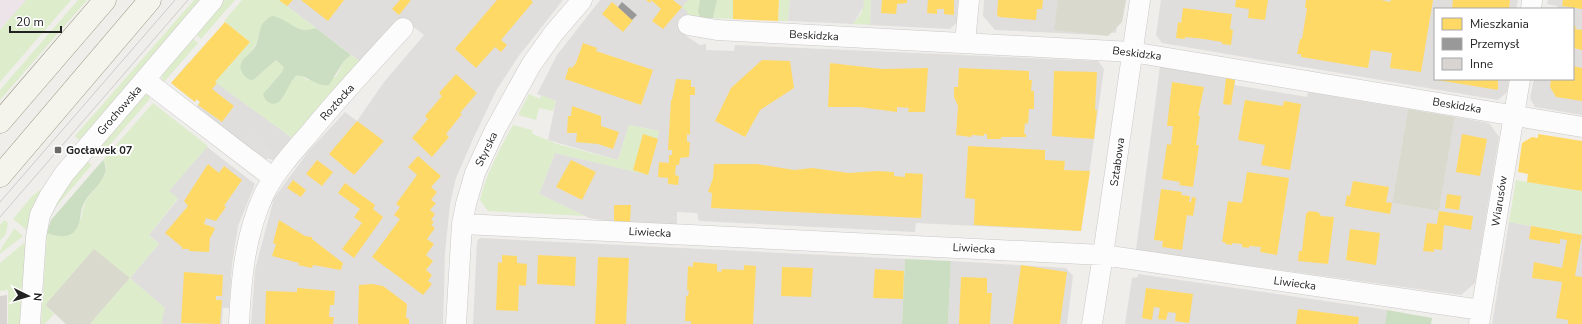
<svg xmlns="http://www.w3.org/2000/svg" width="1582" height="324" font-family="'Nunito Sans',sans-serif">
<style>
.residential{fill:#dfdedc}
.industrial{fill:#ede4e9}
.construction{fill:#d9d9cd}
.grass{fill:#ddeccb}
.forest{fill:#cbdec1}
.parking{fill:#e0dfde}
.homes{fill:#ffd966}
.industry{fill:#999}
.building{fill:#d7d4d2}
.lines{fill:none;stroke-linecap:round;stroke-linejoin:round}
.street-casing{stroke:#c9c8c7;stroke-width:21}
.secondary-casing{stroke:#999a82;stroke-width:23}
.street{stroke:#fdfcfc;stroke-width:20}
.secondary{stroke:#f4f4ed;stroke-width:22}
.tram{stroke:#ccc;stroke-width:1}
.poi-dot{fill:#6a6968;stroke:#fff;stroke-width:1.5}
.labels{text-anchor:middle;stroke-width:4;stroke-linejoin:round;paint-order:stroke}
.street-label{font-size:11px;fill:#222;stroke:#fff}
.poi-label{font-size:11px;font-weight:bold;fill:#222;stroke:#fff;text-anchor:start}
</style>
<rect width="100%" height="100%" fill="#f0eeeb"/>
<path class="residential" d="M279,0H563L518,57L497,89L473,139L456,178L450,204L445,253L443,324H251L255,270L274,198L308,152L345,112L357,121L384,82L424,35L402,18L361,62Z
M600,0H688L683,7L688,12L682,33L700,45L706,44V50L734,51L735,45L1098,61L1104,69L1081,231L916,223L915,232L699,221L697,213L677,212V225L614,222L589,218L539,194L555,153L647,174L659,131L629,125L618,160L548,140L556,101L537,94L557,55Z
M871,0H958L957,22L950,29L870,25Z
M984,0H1121L1116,33L1102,31L1099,35L995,30L983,16Z
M1161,0H1518L1516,9H1435V79H1509L1507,92L1498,100L1162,43L1156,35Z
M1548,0H1582V115L1535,107L1530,98L1534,79H1573V9H1557V6L1547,4Z
M189,62L292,138L273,160L268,158L265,161L195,109L200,102L197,99L195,102L171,83Z
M1160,66L1235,80V85L1307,97L1308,92L1408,109L1392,203L1439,211L1455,117L1489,123L1499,137L1475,283L1461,295L1136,250Z
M207,147L255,184L238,226L232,264L229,308H223L222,324H161L164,308L130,278L159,244L149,235L178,199L168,191Z
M1509,222L1582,235V324H1492Z
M480,238L905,259L902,324H473L477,241Z
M951,261L1066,268L1073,276L1067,324H948Z
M1138,274L1387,310L1385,324H1125L1132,278L1138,277Z"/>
<path class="industrial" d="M0,0H26L0,30Z"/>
<path class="construction" d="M1058,0H1126L1122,22L1108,36L1054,30Z
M1408,109L1455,117L1439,211L1392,203Z
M94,248L130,278L90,324H66L45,305Z"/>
<path class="grass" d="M26,0H71L0,82V30Z
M78,0H87L0,100V90Z
M194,0H202L80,141L75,136Z
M224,0H235L201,39L196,34Z
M242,0H279L316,28C301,34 290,24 276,17L266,19C256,33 260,46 246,56L253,80L276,60L285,67L282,72L267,89L283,98C286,90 289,78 299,75L308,80L336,77L344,61L351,55L361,62L292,138L215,82L250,42L224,21Z
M688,0H700V18L686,17L688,12L682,7Z
M717,0H733V19L713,18Z
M779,0H790L788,21H778Z
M863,0H871L870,25L853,24L862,12Z
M192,38L198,43L165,81H162V74Z
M529,94L540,99L541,95L556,101L553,111L539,108L536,120L518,115Z
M146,95H150L149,100L101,155L92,152L142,97Z
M153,103L208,146L169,191L178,198L149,235L159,244L130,278L165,308L161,324H90L130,278L94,249L45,305L54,314L45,324H41L47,233L59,236L81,218L85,202L105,175L106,165L103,160Z
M513,125L532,130L533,134L557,144L618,160L629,125L659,131L648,175L555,153L539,194L585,216L488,211L480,200C486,173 500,149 513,125Z
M85,160L91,164V166L49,215L50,210Z
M1516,180L1582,191V235L1509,222Z
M42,189V191L28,231L13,219L33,195Z
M4,220L8,223L6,234L0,241V225Z
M14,228L23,236L0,254C0,245 11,237 14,228Z
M25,242H27L23,324H8V290L0,291V263Z"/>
<path class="forest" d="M700,0H717L713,18H700L698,11Z
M272,16C290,19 295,35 316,28L351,55L344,61L329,85C314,87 305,73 296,76C287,83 283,111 268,102C265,100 264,97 263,94L282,72L284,67L276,60L253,80C249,80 246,78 243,74C234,60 252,55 256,45C261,33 258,22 272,16Z
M103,160C113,177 91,189 84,203C79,212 82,224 74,232C66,239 56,236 47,233L51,220Z
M905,259L951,261L948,324H902Z
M1387,310L1432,318L1431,324H1385Z"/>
<path class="parking" d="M790,0H863L864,6L853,24L788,21Z
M248,133L277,155L273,160L268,158L265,161L240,143Z"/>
<path class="homes" d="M279,0H293L287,6Z
M301,0H344L328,21Z
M400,0H411L399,15L392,9Z
M497,0H531L533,2L501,40L507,45L501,52L495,47L476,68L455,49Z
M646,0H673L682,7L663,29L652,21L661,9L651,0L650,3Z
M733,0H779L778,21L733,19Z
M882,0H907V3L897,4L896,14L881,13Z
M928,0H954V15L944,14V9H937V14L927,13Z
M998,0H1043L1042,9H1037L1036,20L999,17L997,15Z
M1236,0H1268L1265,20L1248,18L1249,9L1235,7Z
M1306,0H1381L1390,2L1391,0H1433L1421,72L1390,68L1392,53L1371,50L1368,68L1301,57V54H1297L1300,39H1302L1307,8H1305Z
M1453,0H1510L1509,9H1452Z
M1563,0H1582V9L1562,6Z
M612,2L633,20L623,32L602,14Z
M1183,8L1232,14L1230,29L1233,30L1231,45L1222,44V42L1204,39L1185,37V39L1176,38L1178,22L1181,23Z
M225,22L250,42L215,82L217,83L212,89L234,106L222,122L198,105L200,102L196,99L195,102L171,83Z
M1573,26H1576L1575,29L1582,30V50L1573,48Z
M583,43L597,48L596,51L653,70L641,105L565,79L569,67L572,68L576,63Z
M762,60L790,61L794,88L760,110L745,137L715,121L731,88Z
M830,63L882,69L928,68L925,112H908L909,108L897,107V112L859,107H828Z
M1573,66L1582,68V101L1556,97L1550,87L1551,79H1573Z
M959,68L1029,71V80H1032L1031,91H1034V109H1029L1028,124L1025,123L1024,134H1026V137H1001V139H987V134H984V136L972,135L971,137L956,135L958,106L954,97V87H958Z
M1054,71L1097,72L1095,110H1097L1094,139L1052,136Z
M456,74L477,93L460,113L462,114L446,134L449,137L432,157L412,138L428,119L425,116L442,96L439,93Z
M1226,78L1235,80L1231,105L1223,104Z
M676,79L691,80V87H695V95H690V135L687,134V142H690L689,157L680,158L679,165H676L675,175L679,176L678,185L668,184V178L658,177L659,162L669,163V155H672V150H668L671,100H672Z
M1437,79H1498V90L1437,80Z
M1172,82L1204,87L1198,116H1200L1196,145H1199L1193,187L1179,185L1180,182L1162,179L1167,144L1171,145L1173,126H1167Z
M1245,100L1283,106L1284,101L1301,104L1290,170L1261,165L1265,145L1238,140Z
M572,106L601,116V126L619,132L613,149L598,144L576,142L577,133H567L568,116H571Z
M357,121L384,141L354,175L329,154Z
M643,134L658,139L648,175L633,170Z
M1462,134L1487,139L1480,176L1456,172Z
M1538,134L1582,141V191L1527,182L1528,174L1518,172L1522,143L1532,137L1538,138Z
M968,146L1045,150V160L1065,161L1064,170L1090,171L1081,231L974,225L975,199L965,198Z
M418,156L441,176L431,187L437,192L431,200L436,203L430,210L435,214L431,220L434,222L431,225L435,228L427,239L434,244L426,255L433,261L426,270L432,275L428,281L432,284L423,295L372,257L400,219L394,215L400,207L396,204L417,175L408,167Z
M317,160L333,172L322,186L306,174Z
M571,160L596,172L582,200L556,187Z
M208,164L219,173L224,166L242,180L224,206L226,207L216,221L206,218L204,224L215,228L211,237H210L209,252L189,251V249H182V247L165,233L188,206L184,201Z
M714,164H757L794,170L812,168L849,173L877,171L894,172V176L905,177V173L923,174L921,218L711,208L712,193L708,192L713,178Z
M1247,172L1289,178L1277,255L1260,252L1261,247L1249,246V248L1242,247V244L1232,243V245L1225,244V242H1222L1228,201L1242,203Z
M293,180L306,190L301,197L287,188Z
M1353,181L1389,187L1386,202L1392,203L1390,214L1345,206L1347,195L1350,196Z
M345,183L375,205L373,209L383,217L354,258L342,249L362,223L354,217L360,209L338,193Z
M1161,189L1182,192L1181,195L1190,196L1189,202H1191L1192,197L1196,198L1193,216L1187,215L1182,250L1162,247L1163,241L1154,240Z
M1447,194L1461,196L1459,210L1445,208Z
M614,205H631L630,222H614Z
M1309,211L1318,212L1321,216L1334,217L1328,264L1298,261L1299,251H1302L1306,214Z
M1439,211L1473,216L1471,230L1444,225L1442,250L1434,249V252L1423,251L1427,223L1437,224Z
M279,220L305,236L312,237V239L343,263L341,270L313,265L312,268L298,265L299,263L272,256L276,244L273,243Z
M1531,226L1582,235L1575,276L1582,277V324H1568V320L1556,318L1562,282L1532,278L1534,262L1562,268L1567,240L1560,239V244L1529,239Z
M1350,229L1380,233L1376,265L1346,260Z
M502,255L517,256V263L527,264L526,286L519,285L518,311L496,310L498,262L502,263Z
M538,255L576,257L575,286L537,284Z
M598,257L629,258L626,324H595Z
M693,262L717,264V271L721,272L722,269L744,270V265L756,266L753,324H691V321H685L686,296H688L689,290H687L688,266L693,267Z
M1021,265L1067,272L1060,324H1013Z
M782,267L813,268L811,297L781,296Z
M875,269L904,271L903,299L873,298Z
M184,272L223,275L222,296H216V300H222L220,324L181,323Z
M961,277L987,278V293H992L990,324H959Z
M372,284L383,286L407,304L406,318L409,319V324H358L359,285Z
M297,288L335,291L334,305H330L329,317H334L333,324H265L266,291L297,292Z
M1146,288L1193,294L1189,323L1175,321L1176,313L1168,312L1166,320L1158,319L1160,308L1154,307L1152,320L1142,318Z
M1298,309L1359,317L1358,324H1296Z"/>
<path class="industry" d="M622,2L637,15L632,20L618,7Z"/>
<path class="building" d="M7,295V324H0V296Z"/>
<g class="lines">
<g class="street-casing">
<path id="street" d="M1531,9L1532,0
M688,25L717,30L1132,52L1582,127
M965,43L969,0
M145,80L273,178
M462,224L1103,255L1481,310
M30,324L36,237L40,215L49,197L64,174L213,0
M239,324C241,279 245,235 264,194C275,172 292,153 308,135C338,98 371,63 403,28
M456,324L462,224L466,204L475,173L495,130L531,65L553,34L582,0
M1092,324L1103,255L1140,0
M1479,324L1520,79"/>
</g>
<g class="secondary-casing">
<path id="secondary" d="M0,122L105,0
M0,176L150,0"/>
</g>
<use href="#street" class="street"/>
<use href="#secondary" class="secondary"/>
<path class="tram" d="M0,202L175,0
M0,217L188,0"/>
</g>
<rect class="poi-dot" x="54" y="146" width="8" height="8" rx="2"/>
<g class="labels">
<g class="street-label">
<text transform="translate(814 35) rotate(3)" y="4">Beskidzka</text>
<text transform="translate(1137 53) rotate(7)" y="4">Beskidzka</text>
<text transform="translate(337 102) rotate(-48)" y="4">Roztocka</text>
<text transform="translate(1457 105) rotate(9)" y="4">Beskidzka</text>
<text transform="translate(119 110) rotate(-49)" y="4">Grochowska</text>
<text transform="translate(486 149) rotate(-64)" y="4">Styrska</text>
<text transform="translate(1117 162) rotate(-82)" y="4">Sztabowa</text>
<text transform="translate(1499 201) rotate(-81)" y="4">Wiarusów</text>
<text transform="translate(650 232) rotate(3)" y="4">Liwiecka</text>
<text transform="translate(974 248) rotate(3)" y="4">Liwiecka</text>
<text transform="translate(1295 283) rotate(8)" y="4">Liwiecka</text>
</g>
<g class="poi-label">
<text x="66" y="154">Gocławek 07</text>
</g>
</g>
<rect x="1434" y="8" width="140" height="72" fill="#ffffff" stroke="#a7a7a7"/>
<rect x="1442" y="18" width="20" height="12" fill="#ffd966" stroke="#a7a7a7"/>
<text x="1470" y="28" font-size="12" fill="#222222">Mieszkania</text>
<rect x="1442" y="38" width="20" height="12" fill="#999999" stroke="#a7a7a7"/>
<text x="1470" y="48" font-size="12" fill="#222222">Przemysł</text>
<rect x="1442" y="58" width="20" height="12" fill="#d7d4d2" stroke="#a7a7a7"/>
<text x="1470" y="68" font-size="12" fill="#222222">Inne</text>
<g transform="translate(28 296) rotate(95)" stroke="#ffffff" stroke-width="3" paint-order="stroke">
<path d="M0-3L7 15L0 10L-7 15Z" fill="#222222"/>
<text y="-6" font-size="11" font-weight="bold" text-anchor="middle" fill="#222222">N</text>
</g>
<path d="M10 26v6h51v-6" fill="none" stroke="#222222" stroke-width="2"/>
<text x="16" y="26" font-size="12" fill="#222222" stroke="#ffffff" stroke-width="3" paint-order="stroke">20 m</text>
</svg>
